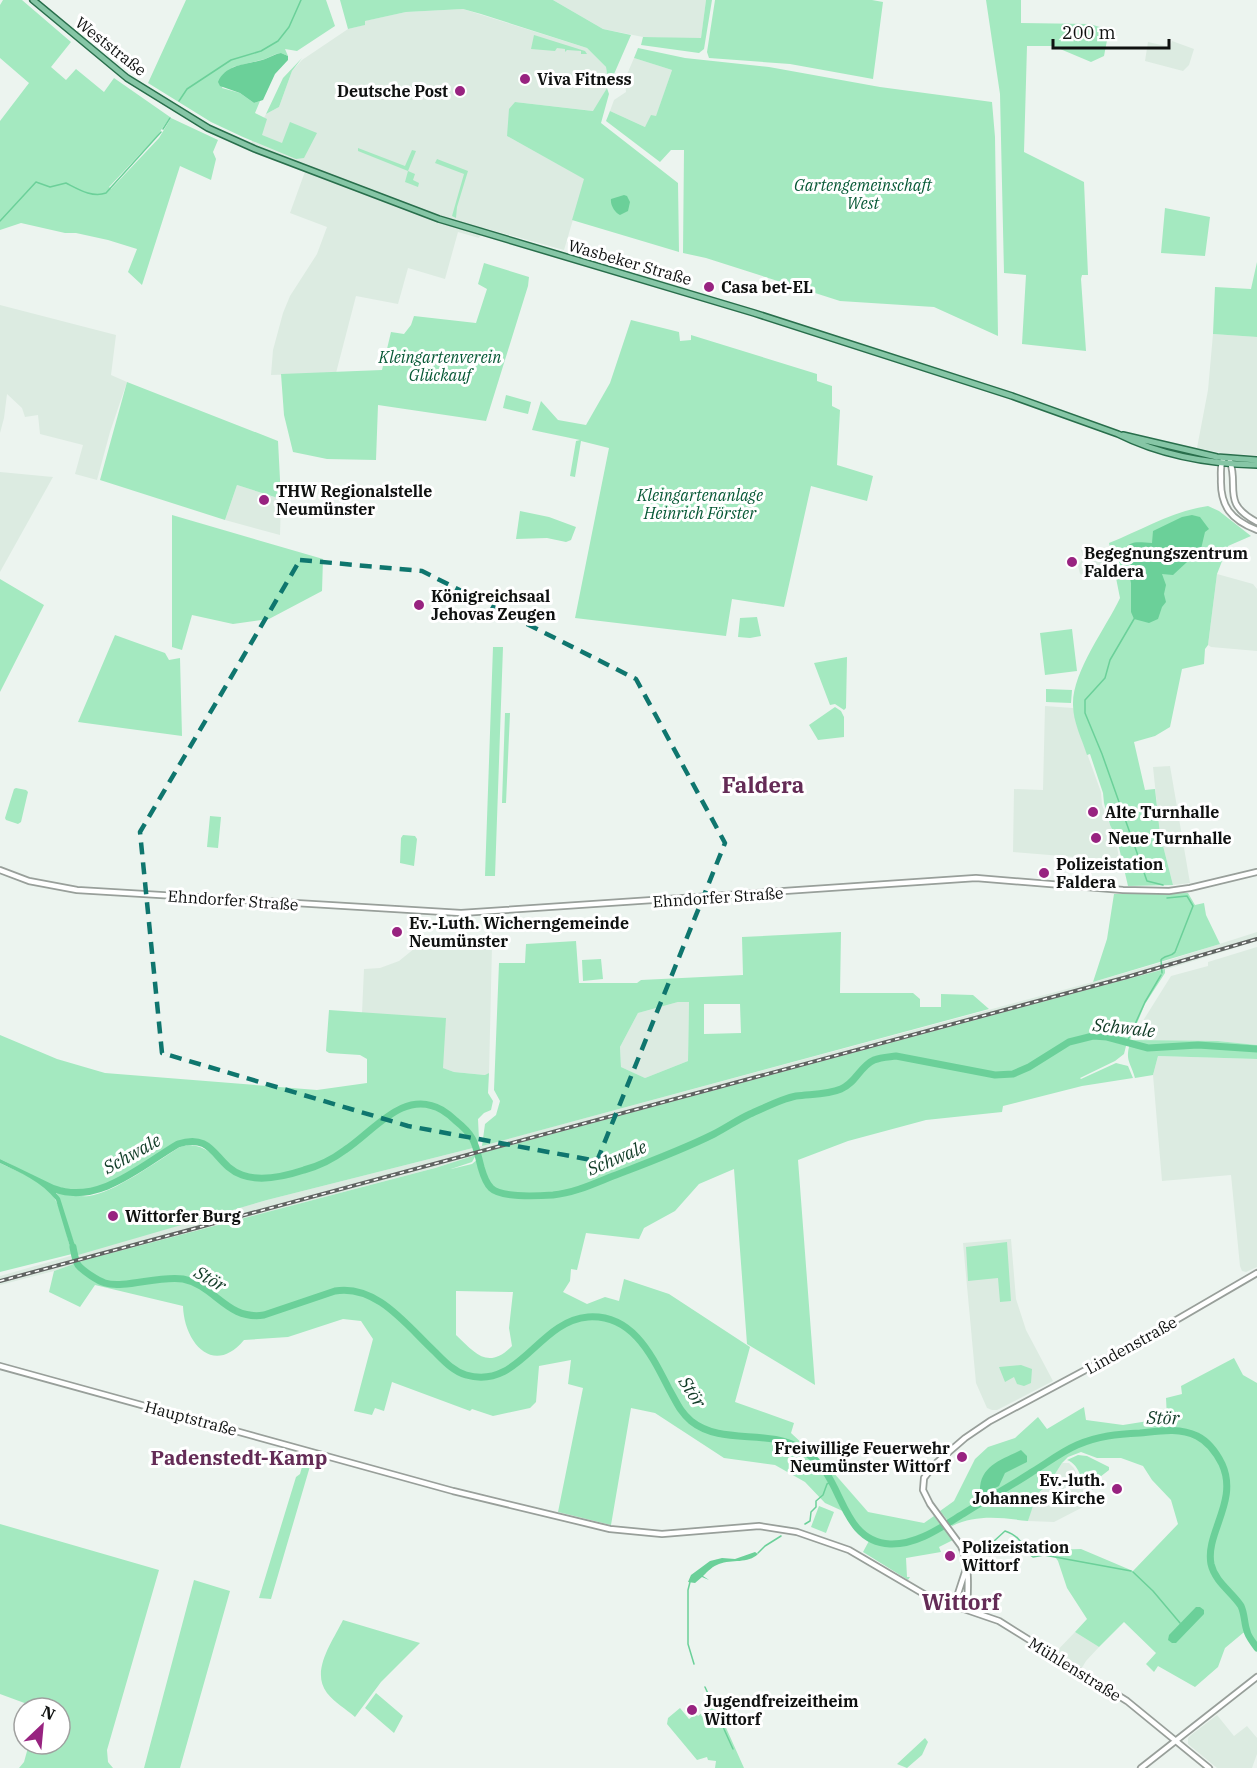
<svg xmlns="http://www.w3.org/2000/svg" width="1257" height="1768" font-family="'IBM Plex Serif',serif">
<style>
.built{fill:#dcebe1}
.green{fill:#a4e9c0;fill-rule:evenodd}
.water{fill:#6bd099}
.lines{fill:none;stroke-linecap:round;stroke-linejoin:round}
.stream{stroke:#6bd099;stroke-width:1.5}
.river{stroke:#6bd099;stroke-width:7}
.secondary-casing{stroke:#989f9a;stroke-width:8}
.primary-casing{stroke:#286e4b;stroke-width:8}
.secondary{stroke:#fff;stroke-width:4.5}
.primary{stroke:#86c6a6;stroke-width:5}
.rail-casing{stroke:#606462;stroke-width:4}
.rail{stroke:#fff;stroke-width:1.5;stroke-dasharray:4.5;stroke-linecap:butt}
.marked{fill:none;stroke:#0f766e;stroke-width:4.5;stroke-dasharray:12 8;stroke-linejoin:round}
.poi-dot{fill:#982380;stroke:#fff;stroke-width:2}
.labels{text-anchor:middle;stroke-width:6;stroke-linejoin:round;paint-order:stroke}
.street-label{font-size:16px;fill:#0f1110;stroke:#fff}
.poi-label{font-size:16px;font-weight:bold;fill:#0f1110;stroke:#fff;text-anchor:start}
.park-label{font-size:16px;font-style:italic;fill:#065835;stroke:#fff}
.water-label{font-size:18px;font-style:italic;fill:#103b26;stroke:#fff}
.quarter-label{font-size:20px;font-weight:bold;fill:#642b56;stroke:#fff}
.district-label{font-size:22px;font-weight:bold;fill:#642b56;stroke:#fff}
</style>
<rect width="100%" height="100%" fill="#ecf4ef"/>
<path class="built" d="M553,0H706L701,39L643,37L603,29Z
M463,9L587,48L606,67L608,80L611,81L594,111L515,102L507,136L585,179L564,250L484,228L479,238L458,232L445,279L408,268L398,304L356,296L336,373L271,375L273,350L283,313L290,296L317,254L327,227L290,213L307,166L251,143L266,114L279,107L292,71L302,60L348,29L364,25V21L406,12Z
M1172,41L1194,49L1189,65L1183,71L1145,61L1148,42L1170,47Z
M634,58L672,70L656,117L645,127L610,111L614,100L626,92L625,79Z
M0,305L116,335L111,375L127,382L110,432L97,480L75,474L83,445L40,434L38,415L25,417L22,408L7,394L4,418L0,433Z
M1213,334L1257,337V455L1227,454L1197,448L1208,390Z
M0,472L53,477L0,572Z
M237,485L281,499L280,535L225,520Z
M1097,547L1099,548L1104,568L1083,575L1080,574L1078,566L1083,558L1081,550Z
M1217,574L1253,584L1257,589V651L1211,647L1208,645Z
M1045,706L1073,708L1077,726L1101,792L1102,805L1116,840L1119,859L1110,860L1013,852L1014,789L1043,790Z
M1170,766L1190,883L1173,885L1160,834L1153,767Z
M1257,932V941L1174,967L479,1154L435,1168L85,1260L54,1271L0,1285V1276L267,1200L473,1148L1093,982L1163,962Z
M420,944L458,947L492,946L489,1073L486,1075L454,1072L443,1068L362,1013L364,969L380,968L399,961Z
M1257,947V1045L1218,1041H1150L1143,1039L1141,1024L1171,976L1208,966V962Z
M678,1002H689L688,1061L645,1078L621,1067L620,1047L638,1013Z
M1158,1056L1257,1059V1267L1246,1272L1242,1271L1240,1266L1231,1175L1162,1181L1153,1075Z
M1011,1239L1016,1299L1026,1330L1053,1381L997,1410H992L987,1408L976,1383L963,1243Z
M1062,1463H1069L1074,1468L1088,1501L1087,1505L1054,1522L1028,1521L1035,1497L1048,1485Z
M1075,1632L1099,1647L1086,1661L1080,1671L1053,1655Z
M1217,1715L1234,1736L1247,1726L1257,1738V1754L1252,1768H1217L1188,1744V1738L1191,1735Z"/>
<path class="green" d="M3,0H22L71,42L51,67L66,80L76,69L104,92L114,78L170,117L157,136L109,187L111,189L159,138L171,118L218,140L213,152L216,159L211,180L180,166L142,285L128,272L137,249L108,240L76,233H65L21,223L0,230V121L29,83L0,58V5Z
M186,0H326L335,26L297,51L285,49L288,56L281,53L276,54L265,59L233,67L222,88L240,93L254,103L260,101L255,113L267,119L262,135L282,143L290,122L317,133L304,158L296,159L243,137L211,122L148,83Z
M340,0H553L603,29L631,35L611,81L608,80L606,67L587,48L481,14L463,9L406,12L365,21V25L348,29Z
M706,0H712L704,49L699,53L641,45L643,37L701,38Z
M715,0H872L883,2L873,79L790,64L709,58L707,52Z
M986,0H1021V23L1090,24L1109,30L1104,56L1091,62L1053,46H1027L1024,152L1084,182L1088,275H1082L1081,279L1086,351L1022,344L1026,275L1004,273L1000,94Z
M534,35L585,51L587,54H581V51L567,50L565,52V49L557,48L555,51L531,49Z
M638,48L685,58L769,67L880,87L992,102L995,137L998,336L934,307L840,301L706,258L683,253L684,150H671L660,162L606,121L610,111L645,127L651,115L656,116L672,70L634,58Z
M302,58L292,71L279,107L266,114L283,78Z
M607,88L609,94L601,123L678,183L679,252L572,220L584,179L507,136L509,109L515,102L593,111Z
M358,148L405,166L412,150L416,151L408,171L415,174L413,180L419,183L418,187L405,182L408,171L358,151Z
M437,159L468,171L457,207L456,218L452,216L464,174L435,163Z
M1165,208L1210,217L1205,256L1161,253Z
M1257,262V337L1213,334L1215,287L1251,289Z
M484,263L529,277L528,286L486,421L378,405L376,460L327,459L293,452L284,415L281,374L382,370L391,332L404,334L411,325L414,316L476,323L487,289L478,284Z
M631,320L679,332L680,341L691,340V335L817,374V381L832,386V406L840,410L837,465L873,476L867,501L811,486L784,607L732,599L726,636L575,618L609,448L581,441L575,477L570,476L576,441L580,440L532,430L541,401L558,420L586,425L610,383Z
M127,382L278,441L281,499L237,485L225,520L100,480Z
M506,395L531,402L528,414L503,408Z
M1208,506L1219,511L1251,536L1228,546L1217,574L1208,645L1205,649L1204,664L1182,669L1170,727L1155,736L1134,742L1145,790L1155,789L1160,834L1173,885L1128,886L1117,839L1110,825L1104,803L1103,793L1090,754L1087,755C1082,739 1073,722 1073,705C1072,672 1106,628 1120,598L1109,543C1142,530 1172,511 1208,506Z
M520,511L549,517L576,527L571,540L566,542L547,538L516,539Z
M172,515L323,559L322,591L269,619L233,624L192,615L182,650L172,647Z
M0,579L44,605L0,692Z
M757,617L761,636L750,638L738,637L740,618Z
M1072,629L1077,671L1045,675L1040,633Z
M115,635L165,653L169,660L180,658L182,736L78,722Z
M493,647H503L495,876H485Z
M847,657L846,708L844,710L835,704L830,705L814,663Z
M1046,689L1072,690L1071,703L1046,702Z
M835,707L841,711L844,717V737L818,740L809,725Z
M505,713H510L506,803H502Z
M16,788L26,790L28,792L21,822L18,824L6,820L5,818L14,789Z
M210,816L221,817L218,848L207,847Z
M403,835L415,836L417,839L414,866L400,863L401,838Z
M1188,893L1195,905L1204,903L1206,915L1220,944L1093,982L1107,939L1114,894Z
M841,932L840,993H913L920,999V1007H941V994L973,995L989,1009L482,1146L485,1124L496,1115L500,1101L494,1090L499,963H525L526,944L576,941L579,983H637L641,980L743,975L742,937ZM678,1002H689L688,1061L645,1078L621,1067L620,1047L638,1013ZM704,1004H740L741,1033L704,1034Z
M601,959L603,979L583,981L582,960Z
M1165,969V973L1145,1004L1130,1040L1218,1041L1257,1045V1059L1158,1056L1153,1075L1135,1078C1130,1061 1125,1061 1130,1043L1127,1042L1124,1054L1115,1061L1080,1078L1081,1079L1116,1063L1128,1066L1133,1078L1082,1086L1003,1106L1002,1112L926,1120L848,1141L798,1160L815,1385L747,1344L734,1169L699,1184L675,1211L644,1228L639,1239L586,1233L577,1270L571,1269L570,1281L563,1292L587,1304L605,1297L619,1301L624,1279L669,1294L750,1347L735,1402L794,1423L791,1433L833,1472L868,1512L924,1523L934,1516L953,1540L939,1547L941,1552L906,1558L907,1577H910L908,1580L863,1552L870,1539L855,1526L847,1513L825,1503L805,1482L775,1465L724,1458L655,1413L631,1408L611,1525L558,1512L583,1388L568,1384L571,1360L539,1366L536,1402L530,1408L493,1416L472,1409L470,1411L392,1382L384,1411L375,1408L372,1415L354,1411L373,1339L361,1321L343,1319L288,1337L244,1340C213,1377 184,1342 183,1306L95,1285L80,1307L49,1292L54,1271L85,1260L435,1168L476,1155L472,1162L451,1169L472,1164L479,1158L478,1154ZM456,1291L513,1292L509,1328L512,1346C488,1370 476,1354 456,1335Z
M329,1010L446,1018L443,1068L454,1072L485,1075L489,1073L488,1093L493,1101L491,1110L484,1113L478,1119L479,1140L477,1144C467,1124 452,1112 432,1103L469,1136L473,1148L267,1200L78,1255L56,1191C67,1194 78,1197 89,1196C114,1193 157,1161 180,1147C205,1138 221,1164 240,1177L241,1175C218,1159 209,1134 178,1144L101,1188L98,1187C63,1199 31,1174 0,1159V1035L57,1059L105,1073L317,1090L367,1083V1059L360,1055L329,1053L326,1051Z
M0,1163C18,1172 45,1181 55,1199C63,1213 67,1238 72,1254L0,1272Z
M1007,1242L1011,1301L1000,1302L998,1278L968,1281L966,1247Z
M1234,1358L1243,1375L1257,1383V1648L1247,1632L1243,1633L1225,1648L1218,1667L1195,1687L1158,1666L1154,1672L1146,1664L1156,1653L1124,1622L1099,1647L1075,1632L1087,1619L1067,1588L1058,1561L1050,1550L1081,1549L1133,1571L1178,1524L1171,1500L1152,1480L1143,1466L1121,1458H1097L1081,1452L1068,1457L1062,1463L1048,1485L1037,1494L1028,1521C1001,1518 978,1514 952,1526L940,1511L954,1501L975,1459L988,1447L1015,1438L1038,1417L1047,1429L1084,1407L1086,1420L1123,1425L1167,1418L1166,1398L1182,1394L1181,1386Z
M1021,1365L1032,1369L1031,1383L1024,1386L1017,1384L1014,1377L1005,1382L999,1367Z
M308,1454L313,1456L271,1599L259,1598L296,1477L300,1474L305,1456Z
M1078,1455L1087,1456L1109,1467V1470L1100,1477L1088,1497C1082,1484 1081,1465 1067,1460Z
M819,1506L834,1512L826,1533L811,1527Z
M0,1524L159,1570L107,1750L108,1762L113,1768H19L24,1762L29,1744H60V1708H38L0,1694Z
M194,1580L230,1591L180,1768H144Z
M343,1620L420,1643L381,1682L355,1717C346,1709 334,1702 327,1693C310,1671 333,1641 343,1620Z
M376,1693L403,1716L394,1733L365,1708Z
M715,1703L744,1768H715L716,1761L708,1760L707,1757L697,1760L667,1724L668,1718L680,1708L689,1719L696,1714L698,1716Z
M925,1738L928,1742L922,1755L907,1768L897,1764Z"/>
<path class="water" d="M281,53L288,56V60L275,74L263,100L254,103L240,93L220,86L218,82C226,64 246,65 262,60C269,58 274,54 281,53Z
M624,195L627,196L630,202L628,211L620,215C615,213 610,205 611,199Z
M1192,515L1200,517L1209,529L1205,532L1201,549L1173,575L1162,574L1166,585L1164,594L1166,602L1162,607L1158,619L1149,623L1134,619L1131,612V583L1124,550C1131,539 1141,543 1152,543L1153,531L1182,517Z
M0,1159L62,1189V1193H56L60,1198L78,1255L73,1257L56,1200C42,1182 21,1173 0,1163Z
M1021,1450L1027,1456V1462L1005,1473L999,1486L985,1493L980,1492C979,1466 1001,1460 1021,1450Z
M755,1552L758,1554C748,1564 732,1559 719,1564C713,1566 708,1571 703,1576L709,1580L702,1577L695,1583L688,1582L691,1575L710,1561L722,1558L735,1559Z
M1196,1607H1200L1204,1610V1614L1176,1643H1172L1168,1640L1169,1635Z"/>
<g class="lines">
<path class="stream" d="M179,101L187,89L231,60L261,51L278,41L289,27L301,0
M163,129L170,118
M0,221L36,182L50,187L66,183C78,189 92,198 106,193L161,132
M1134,619L1110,660L1105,678L1085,700V713L1102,754L1147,881L1163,885
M1162,973L1161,960C1164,955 1171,957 1175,952L1193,906L1187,896L1167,898
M1127,1042L1145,1002L1161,975
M805,1524L810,1521L811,1512L816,1507V1501L823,1495L827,1484L832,1481
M969,1552L993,1542L1005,1531C1025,1538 1021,1549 1033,1557L1044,1555L1131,1571
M758,1553L765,1546L781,1536
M1133,1572L1153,1591L1180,1623
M690,1582L688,1590V1644L694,1664
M705,1687L733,1749"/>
<path class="river" d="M55,1189C99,1205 142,1165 178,1144C215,1132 214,1165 242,1175C261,1182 286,1176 304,1170C319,1166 333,1159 345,1150C374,1131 404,1088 442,1110C447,1113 452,1117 456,1121C476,1137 475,1144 481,1167C483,1174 485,1182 491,1188C501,1198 538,1196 553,1195C574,1193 593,1184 613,1176C647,1163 682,1150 714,1134C726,1128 737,1120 750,1114C764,1108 781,1099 796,1096C811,1094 827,1095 841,1089C856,1083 860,1066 874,1060C881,1057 889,1057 896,1056L995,1075L1013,1074L1029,1067L1069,1042L1093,1036L1107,1037L1148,1048L1198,1045L1257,1049
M73,1247C74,1252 75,1260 78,1265C83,1271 98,1281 105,1283C124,1289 160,1275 183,1279C215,1285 227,1321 264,1315L335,1291C377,1284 407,1326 435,1352C444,1361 453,1371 466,1375C519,1391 538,1321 588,1317C633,1314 652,1356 669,1389C676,1401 680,1412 691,1421C722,1446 768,1428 801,1449C810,1455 819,1462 825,1471C844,1498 849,1542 890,1544C918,1545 943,1526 966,1512C988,1498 1011,1486 1032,1472C1047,1463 1061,1452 1077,1445C1098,1436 1117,1434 1140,1433C1159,1431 1179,1427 1197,1436C1209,1442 1216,1452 1222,1464C1239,1501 1205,1533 1211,1564C1215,1582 1232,1592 1241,1606C1245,1615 1244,1623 1247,1631C1248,1637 1254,1643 1257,1648"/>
<g class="secondary-casing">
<path id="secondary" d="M1223,460C1220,466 1221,472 1221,479C1220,506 1231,520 1257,530
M1230,461C1239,488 1221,503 1257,522
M0,870L29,881L77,890L461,913L976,878L1123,890L1169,891L1190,888L1257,872
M0,1366L453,1491L610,1529L662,1534L759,1526L797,1532L849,1550L929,1597L999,1621L1127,1701L1209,1768
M954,1606L966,1569
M967,1609C968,1588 970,1566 961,1546L930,1504L923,1490L924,1478L935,1464L965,1438L990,1421L1147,1337L1257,1273
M1141,1768L1257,1677"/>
</g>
<g class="primary-casing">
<path id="primary" d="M33,0L127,78L208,128L255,149L439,219L754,313L1012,396L1118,434C1160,455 1211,464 1257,465
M1123,435L1217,457L1257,460"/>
</g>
<use href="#secondary" class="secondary"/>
<use href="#primary" class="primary"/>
<g class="rail-casing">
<path id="rail" d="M0,1281L1127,977L1257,939"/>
</g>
<use href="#rail" class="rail"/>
</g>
<path class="marked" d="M300,560L422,571L636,679L725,843L597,1161L408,1126L162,1053L140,832Z"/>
<g class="poi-dot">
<circle cx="525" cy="79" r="6"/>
<circle cx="460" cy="91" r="6"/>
<circle cx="709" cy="287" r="6"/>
<circle cx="264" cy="500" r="6"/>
<circle cx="1072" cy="562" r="6"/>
<circle cx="419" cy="605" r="6"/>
<circle cx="1093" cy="812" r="6"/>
<circle cx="1096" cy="838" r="6"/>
<circle cx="1044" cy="873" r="6"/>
<circle cx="397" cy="932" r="6"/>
<circle cx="113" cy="1216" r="6"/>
<circle cx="962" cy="1457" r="6"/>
<circle cx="1117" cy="1489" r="6"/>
<circle cx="950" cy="1556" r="6"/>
<circle cx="692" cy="1710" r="6"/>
</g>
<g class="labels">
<g class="street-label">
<text transform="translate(111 46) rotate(38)" y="6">Weststraße</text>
<text transform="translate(630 262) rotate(16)" y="6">Wasbeker Straße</text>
<text transform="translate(718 897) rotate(-4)" y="6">Ehndorfer Straße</text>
<text transform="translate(233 900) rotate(4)" y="6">Ehndorfer Straße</text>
<text transform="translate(1131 1345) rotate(-29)" y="6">Lindenstraße</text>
<text transform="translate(191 1418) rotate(15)" y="6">Hauptstraße</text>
<text transform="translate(1075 1669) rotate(32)" y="6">Mühlenstraße</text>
</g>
<g class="poi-label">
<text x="537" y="85">Viva Fitness</text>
<text x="448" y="97" text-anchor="end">Deutsche Post</text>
<text x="721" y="293">Casa bet-EL</text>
<text x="276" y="497">THW Regionalstelle<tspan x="276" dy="18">Neumünster</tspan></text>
<text x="1084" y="559">Begegnungszentrum<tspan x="1084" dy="18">Faldera</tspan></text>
<text x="431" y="602">Königreichsaal<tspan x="431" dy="18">Jehovas Zeugen</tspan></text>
<text x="1105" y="818">Alte Turnhalle</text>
<text x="1108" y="844">Neue Turnhalle</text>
<text x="1056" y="870">Polizeistation<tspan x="1056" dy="18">Faldera</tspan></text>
<text x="409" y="929">Ev.-Luth. Wicherngemeinde<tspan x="409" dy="18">Neumünster</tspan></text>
<text x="125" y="1222">Wittorfer Burg</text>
<text x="950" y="1454" text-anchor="end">Freiwillige Feuerwehr<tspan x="950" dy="18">Neumünster Wittorf</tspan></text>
<text x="1105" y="1486" text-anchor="end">Ev.-luth.<tspan x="1105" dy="18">Johannes Kirche</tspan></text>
<text x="962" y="1553">Polizeistation<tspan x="962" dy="18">Wittorf</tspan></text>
<text x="704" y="1707">Jugendfreizeitheim<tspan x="704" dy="18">Wittorf</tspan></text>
</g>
<g class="park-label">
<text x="863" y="191">Gartengemeinschaft<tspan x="863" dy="18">West</tspan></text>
<text x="440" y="363">Kleingartenverein<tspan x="440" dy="18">Glückauf</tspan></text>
<text x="700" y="501">Kleingartenanlage<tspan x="700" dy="18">Heinrich Förster</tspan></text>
</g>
<g class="water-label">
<text transform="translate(1124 1028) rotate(6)" y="6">Schwale</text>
<text transform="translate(132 1154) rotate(-29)" y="6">Schwale</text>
<text transform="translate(617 1158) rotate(-23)" y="6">Schwale</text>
<text transform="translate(210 1279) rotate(30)" y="6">Stör</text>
<text transform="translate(692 1392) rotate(57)" y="6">Stör</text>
<text transform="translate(1163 1418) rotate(1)" y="6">Stör</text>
</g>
<g class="quarter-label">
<text x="239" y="1465">Padenstedt-Kamp</text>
</g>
<g class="district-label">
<text x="763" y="793">Faldera</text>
<text x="961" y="1610">Wittorf</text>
</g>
</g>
<g transform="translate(42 1726) rotate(26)"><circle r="28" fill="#ffffff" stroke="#9fa09f" stroke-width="1.5"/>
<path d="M0-4.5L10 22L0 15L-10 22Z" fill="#982380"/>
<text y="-9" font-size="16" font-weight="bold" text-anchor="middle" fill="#0f1110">N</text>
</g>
<path d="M1053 39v9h116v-9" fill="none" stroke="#0f1110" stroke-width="3"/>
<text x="1062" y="39" font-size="18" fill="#0f1110" stroke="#ffffff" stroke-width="4.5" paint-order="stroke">200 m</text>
</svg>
